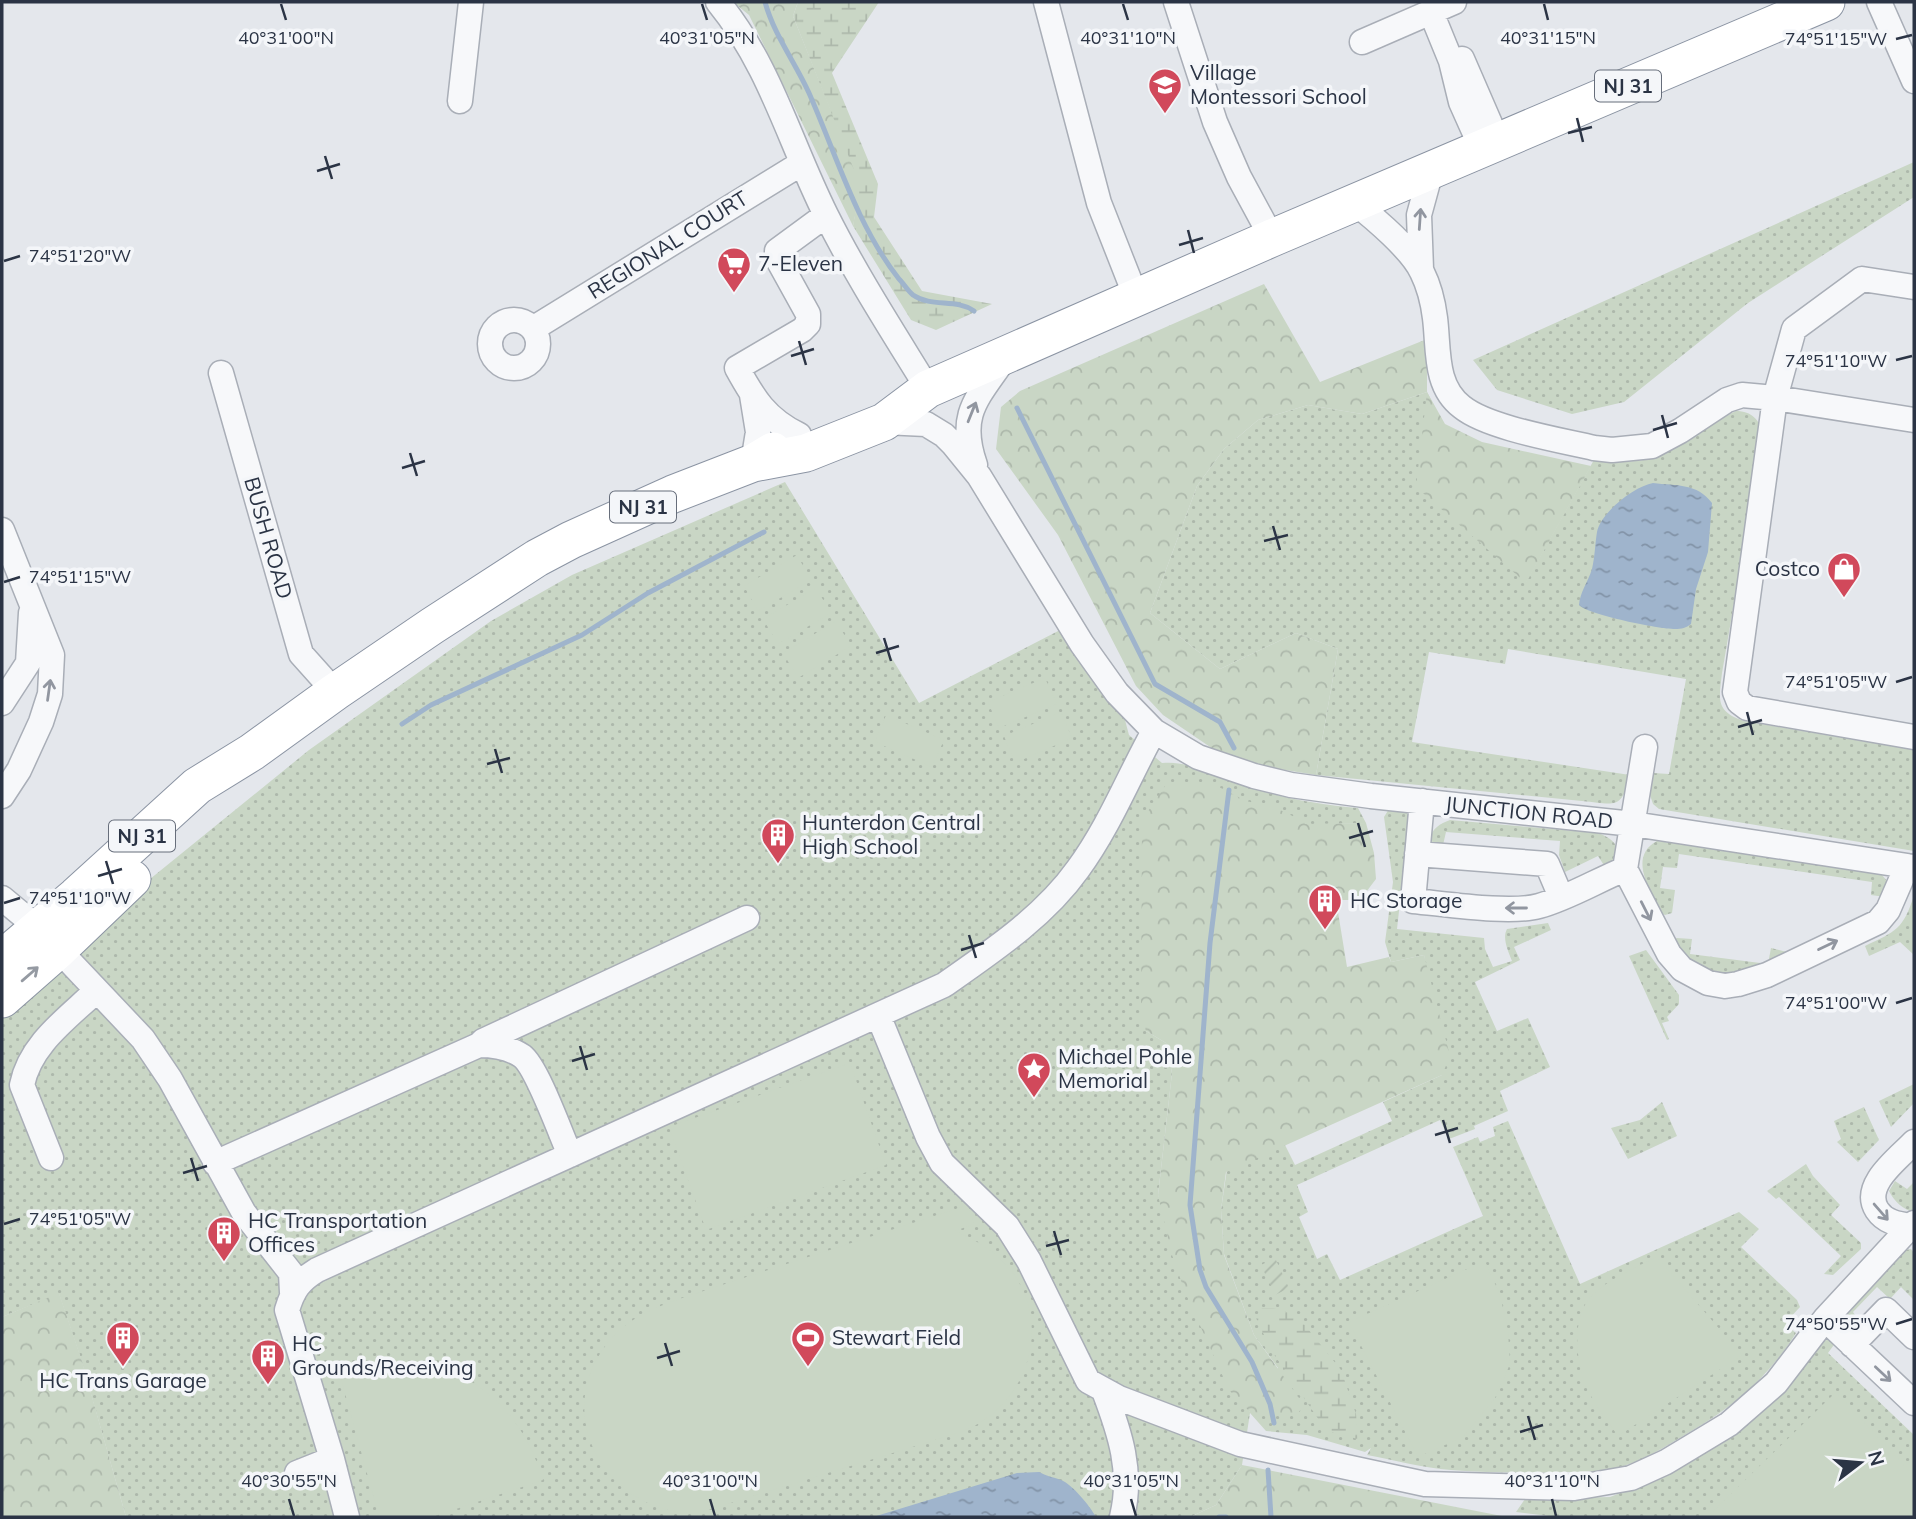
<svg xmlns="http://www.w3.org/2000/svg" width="1916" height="1519" font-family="Mulish,sans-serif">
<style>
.grass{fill:url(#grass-dots)}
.forest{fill:url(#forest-crowns)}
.wetland{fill:url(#wetland-marsh)}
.garden{fill:url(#garden-furrows)}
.pitch{fill:#c9d6c5}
.water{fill:url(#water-ripples)}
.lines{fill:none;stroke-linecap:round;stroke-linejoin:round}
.stream{stroke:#9fb4cc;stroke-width:5}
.minor-casing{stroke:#a9aeb7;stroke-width:27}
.highway-casing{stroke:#8b94a3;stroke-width:39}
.minor{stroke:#f7f8fa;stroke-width:24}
.highway{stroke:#fff;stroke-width:37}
.oneway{stroke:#9196a0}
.oneway2{stroke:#959aa2}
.ticks{fill:none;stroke:#2b3445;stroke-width:2.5}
.labels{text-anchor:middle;stroke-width:7;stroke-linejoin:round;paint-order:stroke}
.shield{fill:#f4f6f9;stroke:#676e7b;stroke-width:2}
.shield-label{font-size:19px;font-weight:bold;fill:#2b3445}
.poi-label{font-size:21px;fill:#2b3445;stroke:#f4f6f9;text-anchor:start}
.street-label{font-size:21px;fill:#2b3445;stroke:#f4f6f9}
.ticks-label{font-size:18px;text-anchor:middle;fill:#2b3445;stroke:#f4f6f9;stroke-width:7;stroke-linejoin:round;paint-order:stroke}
</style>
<defs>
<pattern id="grass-dots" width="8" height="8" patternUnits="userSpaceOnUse" patternTransform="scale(1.75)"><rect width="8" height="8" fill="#c9d6c5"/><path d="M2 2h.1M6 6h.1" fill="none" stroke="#adb8ab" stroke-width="1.8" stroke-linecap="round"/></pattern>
<pattern id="forest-crowns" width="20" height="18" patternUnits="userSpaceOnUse" patternTransform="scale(1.75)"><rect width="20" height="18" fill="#c9d6c5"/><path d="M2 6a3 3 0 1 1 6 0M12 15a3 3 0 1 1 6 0" fill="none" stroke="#adb8ab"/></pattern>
<pattern id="wetland-marsh" width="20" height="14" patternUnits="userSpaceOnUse" patternTransform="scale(1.75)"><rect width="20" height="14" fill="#c9d6c5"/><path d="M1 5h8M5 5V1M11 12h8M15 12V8" fill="none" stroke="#adb8ab"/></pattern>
<pattern id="garden-furrows" width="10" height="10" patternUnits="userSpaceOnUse" patternTransform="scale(1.75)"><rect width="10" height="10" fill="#c9d6c5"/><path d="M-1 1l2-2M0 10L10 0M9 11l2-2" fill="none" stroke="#adb8ab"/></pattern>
<pattern id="water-ripples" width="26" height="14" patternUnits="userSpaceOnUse" patternTransform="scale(1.75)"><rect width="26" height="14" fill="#9fb4cc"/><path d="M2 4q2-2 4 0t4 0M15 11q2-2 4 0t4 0" fill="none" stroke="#8293a7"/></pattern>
</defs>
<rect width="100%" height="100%" fill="#e4e7ec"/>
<path class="grass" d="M1914,162V197L1748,303L1624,402L1572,414L1497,390L1473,360Z
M1427,392L1526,582L1595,458C1639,466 1661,460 1698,434C1711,426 1722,417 1736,411C1752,411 1760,420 1763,435L1722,673C1719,700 1715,711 1744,721L1914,750V851L1659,809L1653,804L1650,795L1653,773L1669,774L1686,679L1508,649L1505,664L1429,652L1412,742L1630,775C1622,811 1614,804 1582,801L1316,775L1338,649L1296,633L1220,669L1150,613L1197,486L1224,449L1258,420L1308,405L1362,414Z
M785,482L919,703L1062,629L1125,720L1129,735L1162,763C1190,760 1219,777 1245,786C1282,798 1320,805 1358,808L1366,823L1305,825L1146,1031L1166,1043L1172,1073L1158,1195L1250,1412L1278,1368L1254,1335L1224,1254L1221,1210L1228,1162L1285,1145L1295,1165L1392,1121L1383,1102L1442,1075L1424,955L1391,962L1385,942L1393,882L1384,817L1389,809L1407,810L1409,821L1397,929L1484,938L1485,949L1493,967L1512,961C1508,951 1502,938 1507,929L1548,923L1551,930L1514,947L1520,960L1475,982L1497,1031L1528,1018L1550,1067L1500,1091L1508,1111L1474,1126L1475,1129L1449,1139L1440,1120L1297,1185L1308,1212L1299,1217L1317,1259L1327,1254L1340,1280L1483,1216L1453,1147L1478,1137L1480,1142L1495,1136L1493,1127L1508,1121L1580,1284L1739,1212L1759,1229L1741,1247L1797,1300L1800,1307L1786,1322L1787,1326L1796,1333C1770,1375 1736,1405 1693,1430C1673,1442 1653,1455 1632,1463C1610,1472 1586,1472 1563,1472C1526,1473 1488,1473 1451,1470C1423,1468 1395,1460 1367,1455L1371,1448L1365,1452L1307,1435L1266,1431L1250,1413L1242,1465L1216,1505L1190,1517H1149L1132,1514L1131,1517H126L81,1359L59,1294L2,1317V1013L102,918L309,750L491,621L572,575Z
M1450,820L1598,833C1620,841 1623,853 1607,870L1598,856L1565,872L1559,855L1560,841L1446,832L1443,845L1434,844L1430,839C1432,828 1440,824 1450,820Z
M1657,841L1872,871L1882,875L1888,882L1885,897L1871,895L1872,882L1679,854L1677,868L1663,867L1660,888L1675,890L1672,913L1665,915L1661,913C1651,891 1627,857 1657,841Z
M1914,895V955L1900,942L1869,956L1865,946C1896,931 1903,930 1914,895Z
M1677,938L1692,939L1690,954L1768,964L1771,948L1787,952L1788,957C1762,977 1714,989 1688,962C1681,955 1676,948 1674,939Z
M1646,950L1679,995V1004L1667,1017L1669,1021L1662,1023L1669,1039L1667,1040L1629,956Z
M1914,1084V1103L1891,1127L1879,1101Z
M1662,1102L1677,1136L1628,1159L1611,1128L1640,1120Z
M1864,1107L1879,1140L1858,1162L1837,1142L1841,1139L1834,1121Z
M1806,1164L1813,1176L1840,1205L1831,1215L1861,1243V1249L1833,1275L1824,1274L1841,1256L1779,1197L1776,1199L1767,1191Z
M1895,1181L1907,1189L1914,1182V1212C1903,1210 1894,1201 1889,1191Z
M1911,1249L1914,1253V1300L1901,1287L1890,1299L1877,1287L1853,1312L1860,1322L1857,1327L1849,1325L1847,1313L1906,1250Z
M1830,1339L1836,1342L1828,1353L1914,1435V1517H1558L1516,1512L1525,1499L1610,1497L1623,1492L1723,1440L1797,1375L1824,1341Z"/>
<path class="forest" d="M733,2H798L793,16L861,185L853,226L749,15Z
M1264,284L1320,382L1427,339V392L1445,424L1482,442L1591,466L1526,583L1416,487L1427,392L1362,414L1308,405L1258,420L1224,449L1197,486L1150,613L1220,669L1296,633L1338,649L1316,775L1249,764L1219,753L1163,715L1136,686L1058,535L996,449L1001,407L1020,391Z
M1199,783L1219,787L1246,801L1276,808L1305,822V824L1366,823L1374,853L1376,879L1360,900H1336L1347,967L1389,957L1391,962L1424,955L1450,1056L1442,1075L1226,1172L1221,1210L1224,1255L1254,1335L1304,1405L1296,1416L1250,1412L1229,1390L1185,1292L1172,1255L1158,1195L1172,1073L1166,1043L1146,1031L1141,1015L1142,820L1165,786Z
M59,1293L81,1358L126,1517H2V1317Z
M1242,1465L1268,1470L1507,1517H1190L1216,1505Z"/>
<path class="wetland" d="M798,2H879L832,73L878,184L874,217L922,291L992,304L936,330L911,320L853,226L860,185L793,16Z
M1261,1308H1273L1296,1314L1341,1370L1356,1414L1358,1439L1330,1432L1319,1420L1271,1350L1256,1318Z"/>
<path class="garden" d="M1275,1258L1289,1288L1275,1295L1261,1265Z"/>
<path class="pitch" d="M797,555L811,580L758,611L744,586Z
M816,588L831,613L778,644L763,619Z
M836,621L851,646L798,678L783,653Z
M1045,678L1057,704L999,728L988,702Z
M1061,712L1072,738L1015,763L1004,736Z
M886,715L944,740L932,767L875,742Z
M850,1063L886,1165L706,1230L669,1127Z
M968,1205L974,1224L955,1231C978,1241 1001,1254 1015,1276C1053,1333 1023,1409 961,1432L698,1513C610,1516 550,1418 606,1345C626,1319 653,1308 682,1298Z
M1657,1257L1742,1355L1618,1436C1609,1423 1599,1410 1591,1396C1577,1374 1571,1326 1586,1303C1599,1283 1636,1267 1657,1257Z
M1485,1261L1500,1295L1508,1331L1510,1364L1495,1398L1463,1437L1418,1457L1349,1322Z
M378,1359C461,1357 519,1401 543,1480L432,1517H379L338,1368Z
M1836,1392L1914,1476V1517H1707Z"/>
<path class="water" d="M1653,483C1677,486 1697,483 1712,503L1708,552L1696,589L1691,624C1686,628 1682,629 1675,629C1659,629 1589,615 1579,605C1580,592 1588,582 1592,569C1595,556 1595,544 1597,532C1601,512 1635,486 1653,483Z
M1039,1472C1046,1476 1053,1477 1061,1480C1072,1484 1090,1506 1096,1517H873L1017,1473Z"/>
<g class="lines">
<path class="stream" d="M765,2C774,35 795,62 809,93C836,154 857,226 899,279C904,284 908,291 913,295C932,308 956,298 974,311
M1017,408L1155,684L1220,722L1234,748
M402,724L431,705L582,635L648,593L764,532
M1229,790L1210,943L1190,1205L1200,1270L1206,1287L1252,1362L1270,1404L1274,1423
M1268,1470L1271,1517
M1219,1517H1226"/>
<g class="minor-casing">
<path id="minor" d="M718,2C771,67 789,141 826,215C856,275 893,332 928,389
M1046,2L1099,203L1136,297
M1176,2L1215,122L1239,177L1272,238
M1879,2L1914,81
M1431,12L1451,61L1461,102L1482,149
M1362,42L1454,2
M1462,59L1498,142
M460,101L471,2
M1355,203C1374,218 1412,250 1422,272C1429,286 1433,302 1435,318C1439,349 1434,386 1462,407C1488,428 1560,440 1594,448L1612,450L1652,446L1680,431L1727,400L1742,395L1775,398L1914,420
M1421,269L1419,215L1431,171
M1914,287L1862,279L1794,329L1775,398L1735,692L1739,702L1747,708L1914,737
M490 344a24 24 0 1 1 48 0a24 24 0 1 1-48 0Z
M534,328L802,163
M221,373L301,654L335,692
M752,395L758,432L753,463
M884,422L926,424L944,435L953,444L979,476L1082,644L1117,693L1154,731L1198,757L1254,776L1291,785L1371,796L1633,824L1914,867
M799,435C766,419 754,399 737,368L802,330L808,324V314L777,258V251L826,215
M975,465C957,413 978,398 1006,356
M2,530L52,655L50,694L41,722L19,770L2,796
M2,703L28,663L31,613
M1645,747L1625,869L1669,954L1682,969L1708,983L1725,986L1738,984L1767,975L1878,922L1888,910L1907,866
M1422,801L1413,901C1446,904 1510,914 1539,906C1566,899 1598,880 1625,869
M1417,854L1547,864L1561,897
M2,898L38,928L143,1039L170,1079L244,1213L291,1273L292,1292
M878,1015L928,1137L942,1163L1007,1226L1029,1261L1088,1381L1119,1398L1240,1444L1425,1484L1574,1488L1631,1478L1666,1462L1729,1424L1776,1383L1825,1319L1911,1226
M479,1045L483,1041L747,918
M1914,1142C1899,1158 1861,1185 1877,1210C1885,1222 1897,1224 1911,1226L1914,1223
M51,1158L22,1085C30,1044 68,1018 96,991
M215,1163L479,1045C493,1045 510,1048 522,1056C537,1067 561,1135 570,1155
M1825,1319L1914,1403
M1852,1345L1886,1310L1914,1337
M1104,1391C1120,1433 1133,1472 1122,1517
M332,1459L347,1517
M297,1473L332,1459L287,1310C293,1290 299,1281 317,1270L944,985C991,952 1044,917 1078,869C1109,827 1129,776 1154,731"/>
</g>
<g class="highway-casing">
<path id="highway" d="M753,463L806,453L884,422L928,389L1272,238L1826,2
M2,959L76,896L197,786L252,752L335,692L432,626L537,558L571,540L673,494L753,463L773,451
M2,999L59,949L132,879"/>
</g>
<use href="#minor" class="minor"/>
<use href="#highway" class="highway"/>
</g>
<defs><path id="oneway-shaft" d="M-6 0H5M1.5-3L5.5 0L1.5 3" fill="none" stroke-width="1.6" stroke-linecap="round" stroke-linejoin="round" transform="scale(1.75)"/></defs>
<g class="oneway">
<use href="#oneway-shaft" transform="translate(1420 219) rotate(-86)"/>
<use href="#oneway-shaft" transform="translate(972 412) rotate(-68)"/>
<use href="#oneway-shaft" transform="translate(49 690) rotate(-82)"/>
<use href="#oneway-shaft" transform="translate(1516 908) rotate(-180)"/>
<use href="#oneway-shaft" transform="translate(1646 911) rotate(63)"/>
<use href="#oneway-shaft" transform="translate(1828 945) rotate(-26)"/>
<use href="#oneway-shaft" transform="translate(1881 1212) rotate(49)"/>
<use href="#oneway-shaft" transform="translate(1883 1374) rotate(43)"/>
</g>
<use class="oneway2" href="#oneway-shaft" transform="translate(30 974) rotate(-41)"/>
<path class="ticks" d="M281,4L286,20M702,4L707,20M1123,4L1128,20M1544,4L1548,20M1896,39L1912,35M1577,118L1583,142M1568,133L1592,127M325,156L332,179M317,171L340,164M1188,230L1194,253M1179,245L1203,238M4,261L20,256M799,341L806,365M791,356L814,349M1896,360L1912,356M1662,415L1668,438M1653,430L1677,423M410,453L417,476M402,468L425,461M1273,526L1280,550M1264,541L1288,535M4,582L20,577M884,638L891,661M876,653L899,646M1896,682L1912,677M1747,712L1753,735M1738,727L1762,720M495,749L502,773M487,764L510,758M1358,823L1365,847M1349,838L1373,831M106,861L113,884M98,876L122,869M4,903L20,898M969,935L976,958M961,950L984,943M1896,1003L1912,998M580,1046L587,1070M572,1061L595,1054M1443,1120L1450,1143M1435,1135L1458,1128M191,1158L198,1181M183,1173L207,1166M4,1224L20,1219M1054,1231L1061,1255M1046,1246L1069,1240M1896,1324L1912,1319M665,1343L672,1366M657,1358L680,1351M1528,1416L1535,1440M1520,1432L1543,1425M289,1499L294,1516M710,1499L715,1516M1131,1499L1136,1516M1552,1499L1556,1516"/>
<defs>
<g id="school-pin" transform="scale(1.75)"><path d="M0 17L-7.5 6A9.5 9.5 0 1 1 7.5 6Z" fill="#d1495b" stroke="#f4f6f9"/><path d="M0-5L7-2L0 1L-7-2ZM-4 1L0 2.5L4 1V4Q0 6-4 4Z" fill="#fff"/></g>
<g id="supermarket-pin" transform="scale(1.75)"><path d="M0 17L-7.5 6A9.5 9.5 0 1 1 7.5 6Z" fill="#d1495b" stroke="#f4f6f9"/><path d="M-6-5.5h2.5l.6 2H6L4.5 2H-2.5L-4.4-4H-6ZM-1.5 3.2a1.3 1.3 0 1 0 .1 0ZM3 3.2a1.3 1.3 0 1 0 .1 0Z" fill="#fff"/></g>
<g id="shop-pin" transform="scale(1.75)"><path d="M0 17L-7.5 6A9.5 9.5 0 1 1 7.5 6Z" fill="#d1495b" stroke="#f4f6f9"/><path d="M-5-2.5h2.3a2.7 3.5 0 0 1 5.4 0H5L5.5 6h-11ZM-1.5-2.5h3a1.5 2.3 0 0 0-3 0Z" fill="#fff"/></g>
<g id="building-pin" transform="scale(1.75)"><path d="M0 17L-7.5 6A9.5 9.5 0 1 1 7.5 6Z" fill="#d1495b" stroke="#f4f6f9"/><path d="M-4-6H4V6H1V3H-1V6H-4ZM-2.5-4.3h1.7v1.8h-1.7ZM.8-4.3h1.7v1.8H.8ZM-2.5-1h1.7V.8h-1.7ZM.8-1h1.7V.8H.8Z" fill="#fff"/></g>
<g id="sight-pin" transform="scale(1.75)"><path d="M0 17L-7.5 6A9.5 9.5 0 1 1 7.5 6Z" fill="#d1495b" stroke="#f4f6f9"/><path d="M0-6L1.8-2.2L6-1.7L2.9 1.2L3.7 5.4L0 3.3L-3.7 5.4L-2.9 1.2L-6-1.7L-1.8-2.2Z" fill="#fff"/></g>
<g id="stadium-pin" transform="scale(1.75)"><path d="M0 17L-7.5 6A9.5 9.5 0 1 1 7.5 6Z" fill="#d1495b" stroke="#f4f6f9"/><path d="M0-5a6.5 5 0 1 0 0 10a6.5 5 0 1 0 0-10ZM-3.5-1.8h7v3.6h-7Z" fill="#fff"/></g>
</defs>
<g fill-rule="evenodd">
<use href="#school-pin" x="1165" y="85"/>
<use href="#supermarket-pin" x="734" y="264"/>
<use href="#shop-pin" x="1844" y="569"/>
<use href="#building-pin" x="778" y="835"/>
<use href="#building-pin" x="1325" y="901"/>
<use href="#sight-pin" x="1034" y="1069"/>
<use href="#building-pin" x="224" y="1233"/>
<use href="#building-pin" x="123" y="1338"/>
<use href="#stadium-pin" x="808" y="1338"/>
<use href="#building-pin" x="268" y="1356"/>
</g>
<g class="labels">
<g class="shield">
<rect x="1595" y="70.5" width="66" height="31" rx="5"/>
<rect x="610" y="491.5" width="66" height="31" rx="5"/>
<rect x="109" y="820.5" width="66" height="31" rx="5"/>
</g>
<g class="shield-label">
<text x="1628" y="93">NJ 31</text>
<text x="643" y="514">NJ 31</text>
<text x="142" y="843">NJ 31</text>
</g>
<g class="poi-label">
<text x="1190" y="80">Village<tspan x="1190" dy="24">Montessori School</tspan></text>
<text x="758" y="271">7-Eleven</text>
<text x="1820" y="576" text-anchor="end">Costco</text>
<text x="802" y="830">Hunterdon Central<tspan x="802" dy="24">High School</tspan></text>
<text x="1350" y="908">HC Storage</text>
<text x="1058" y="1064">Michael Pohle<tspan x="1058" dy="24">Memorial</tspan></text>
<text x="248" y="1228">HC Transportation<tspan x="248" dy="24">Offices</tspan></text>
<text x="832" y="1345">Stewart Field</text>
<text x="292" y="1351">HC<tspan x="292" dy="24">Grounds/Receiving</tspan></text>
<text x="123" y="1388" text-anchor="middle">HC Trans Garage</text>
</g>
<g class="street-label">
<text transform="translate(668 245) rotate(-32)" y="7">REGIONAL COURT</text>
<text transform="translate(268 538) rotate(74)" y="7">BUSH ROAD</text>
<text transform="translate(1529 813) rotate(6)" y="7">JUNCTION ROAD</text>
</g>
</g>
<g class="ticks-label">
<text x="286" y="44">40°31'00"N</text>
<text x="707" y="44">40°31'05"N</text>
<text x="1128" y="44">40°31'10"N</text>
<text x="1548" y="44">40°31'15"N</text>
<text x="1836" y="45">74°51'15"W</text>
<text x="80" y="262">74°51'20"W</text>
<text x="1836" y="367">74°51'10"W</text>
<text x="80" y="583">74°51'15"W</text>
<text x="1836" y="688">74°51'05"W</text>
<text x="80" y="904">74°51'10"W</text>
<text x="1836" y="1009">74°51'00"W</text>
<text x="80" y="1225">74°51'05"W</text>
<text x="1836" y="1330">74°50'55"W</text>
<text x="289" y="1487">40°30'55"N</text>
<text x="710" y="1487">40°31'00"N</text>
<text x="1131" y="1487">40°31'05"N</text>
<text x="1552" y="1487">40°31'10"N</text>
</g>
<rect width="1916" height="1519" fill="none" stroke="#2b3445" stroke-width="7"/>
<g transform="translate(1860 1463) rotate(74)" stroke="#f4f6f9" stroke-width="5" paint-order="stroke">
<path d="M0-5L12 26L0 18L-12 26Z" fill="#2b3445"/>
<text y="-10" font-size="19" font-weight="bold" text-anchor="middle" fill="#2b3445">N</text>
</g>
</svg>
